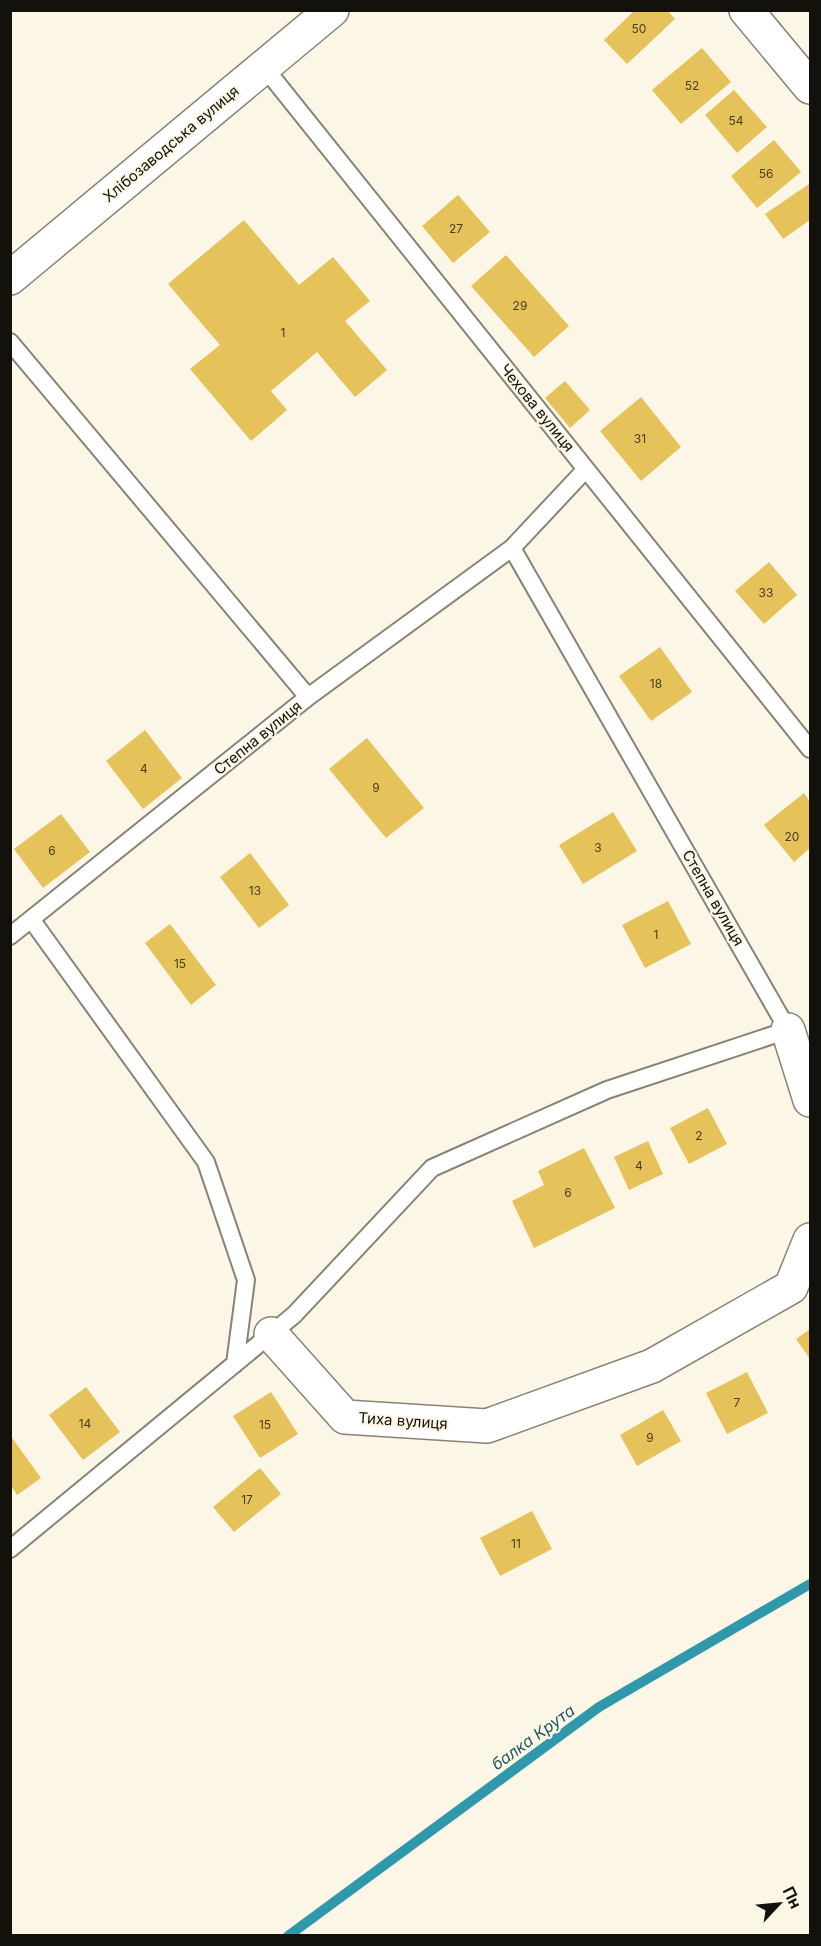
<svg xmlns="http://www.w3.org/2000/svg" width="821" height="1946" font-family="Inter,sans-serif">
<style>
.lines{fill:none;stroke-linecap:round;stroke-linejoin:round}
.stream{stroke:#2f98ab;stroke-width:10}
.building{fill:#e6c25b}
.service-casing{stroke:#898375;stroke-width:20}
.minor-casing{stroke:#898375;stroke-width:36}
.service{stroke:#fff;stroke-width:16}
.minor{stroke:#fff;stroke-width:33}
.labels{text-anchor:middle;stroke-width:4.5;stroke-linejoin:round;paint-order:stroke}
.number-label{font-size:12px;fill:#483d1f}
.street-label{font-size:15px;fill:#13110b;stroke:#fcf6e6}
.water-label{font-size:16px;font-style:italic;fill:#1b5764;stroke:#fcf6e6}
</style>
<rect width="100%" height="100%" fill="#fcf6e6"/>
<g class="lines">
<path class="stream" d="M288,1936L599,1707L810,1584"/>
</g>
<path class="building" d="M635,10H667L675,19L627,64L604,40Z
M702,48L731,82L681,124L652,90Z
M734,90L767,127L737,153L705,115Z
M774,140L801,172L757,208L731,176Z
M809,184L810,186V220L783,239L765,214Z
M458,195L490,232L453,263L422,226Z
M244,220L299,285L333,257L370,301L345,321L387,370L355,397L317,352L271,391L287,410L251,441L190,369L220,345L168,284Z
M506,255L569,326L534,357L471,286Z
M565,381L590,410L570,428L545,398Z
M641,397L681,447L641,481L600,431Z
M769,562L797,595L764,624L735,591Z
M660,647L692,692L651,721L619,676Z
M145,730L182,778L143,809L106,761Z
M367,738L424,808L386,838L329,769Z
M804,793L810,802V848L794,862L764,825Z
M613,812L637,851L583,884L559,845Z
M61,814L90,852L43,888L14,849Z
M250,853L289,905L259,928L220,877Z
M668,901L691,944L645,968L622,925Z
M170,924L216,985L191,1005L145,943Z
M708,1108L727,1144L689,1164L670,1128Z
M648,1141L663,1174L629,1190L614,1157Z
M584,1148L615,1208L534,1248L512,1201L544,1185L538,1171Z
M810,1329V1359L796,1339Z
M747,1372L768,1413L727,1434L706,1393Z
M86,1387L120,1432L83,1460L49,1415Z
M271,1392L298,1434L260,1458L233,1416Z
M663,1410L681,1441L637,1466L620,1435Z
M10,1435L41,1478L17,1495L10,1484Z
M260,1468L281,1494L234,1532L213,1507Z
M532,1511L552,1549L500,1576L480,1538Z"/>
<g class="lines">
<g class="service-casing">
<path id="service" d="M264,67L810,749
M10,342L308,697
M31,919L206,1162L246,1280L235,1364
M10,936L308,697L512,548L586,469
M10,1549L294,1315L432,1168L607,1090L788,1030L512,548"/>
</g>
<g class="minor-casing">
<path id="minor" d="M746,10L810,87
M10,278L332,10
M788,1030L810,1100
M271,1334L345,1417L487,1426L652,1366L791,1287L810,1240"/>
</g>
<use href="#service" class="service"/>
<use href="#minor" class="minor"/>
</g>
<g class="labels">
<g class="number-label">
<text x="639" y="33">50</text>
<text x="692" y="90">52</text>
<text x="736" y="125">54</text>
<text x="766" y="178">56</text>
<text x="456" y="233">27</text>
<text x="520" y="310">29</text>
<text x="283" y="337">1</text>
<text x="640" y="443">31</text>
<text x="766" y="597">33</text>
<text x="656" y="688">18</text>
<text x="144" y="773">4</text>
<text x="376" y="792">9</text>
<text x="792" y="841">20</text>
<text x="598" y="852">3</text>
<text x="52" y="855">6</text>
<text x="255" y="895">13</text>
<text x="656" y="939">1</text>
<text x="180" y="968">15</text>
<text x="699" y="1140">2</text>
<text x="639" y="1170">4</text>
<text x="568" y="1197">6</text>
<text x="737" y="1407">7</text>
<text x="85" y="1428">14</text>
<text x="265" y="1429">15</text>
<text x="650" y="1442">9</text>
<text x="247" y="1504">17</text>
<text x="516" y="1548">11</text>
</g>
<g class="street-label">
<text transform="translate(171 144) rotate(-40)" y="5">Хлібозаводська вулиця</text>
<text transform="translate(537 408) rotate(51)" y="5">Чехова вулиця</text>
<text transform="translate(258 738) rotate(-39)" y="5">Степна вулиця</text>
<text transform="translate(713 898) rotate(60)" y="5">Степна вулиця</text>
<text transform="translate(403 1421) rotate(4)" y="5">Тиха вулиця</text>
</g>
<g class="water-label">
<text transform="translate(533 1737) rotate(-36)" y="6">балка Крута</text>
</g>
</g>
<rect width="821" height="1946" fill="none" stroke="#13110b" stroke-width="24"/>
<g transform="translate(779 1904) rotate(64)" stroke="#fcf6e6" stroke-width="4.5" paint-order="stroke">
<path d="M0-4.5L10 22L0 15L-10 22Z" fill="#13110b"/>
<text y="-9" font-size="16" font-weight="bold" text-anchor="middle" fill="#13110b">Пн</text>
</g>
</svg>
